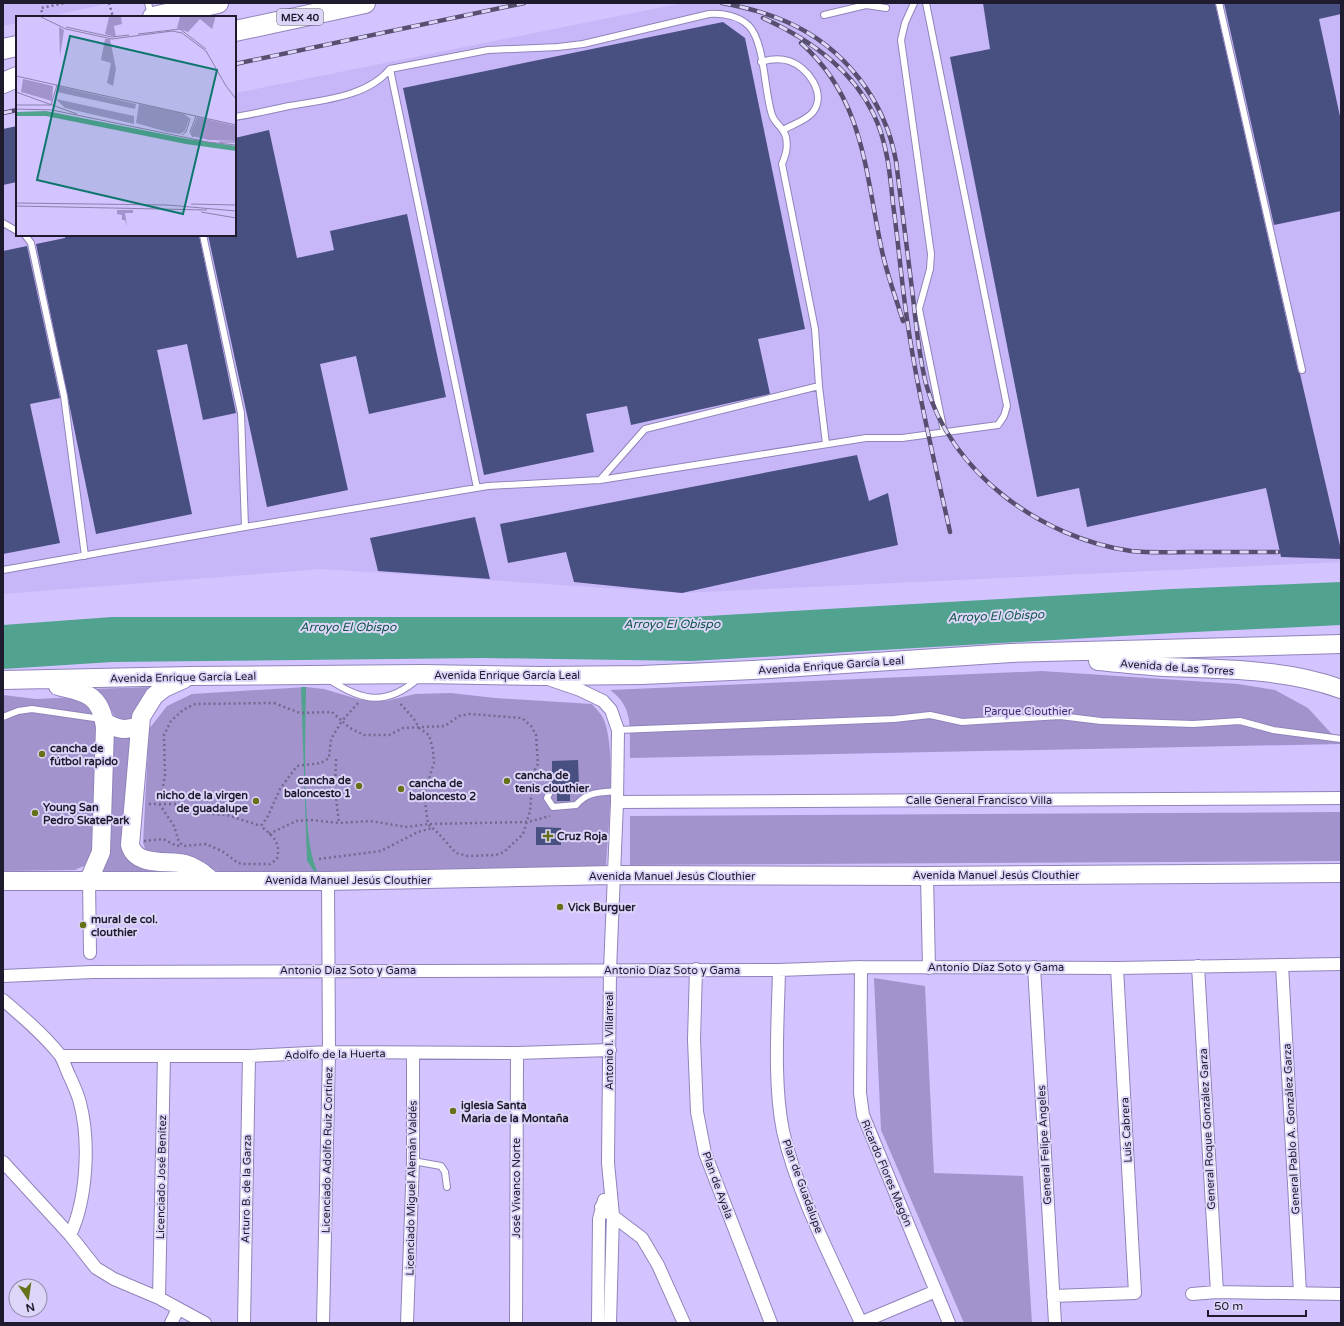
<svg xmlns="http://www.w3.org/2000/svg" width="1344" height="1326" font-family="'Varela Round',sans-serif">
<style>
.built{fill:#c8b7f8}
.green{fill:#a293cd}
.water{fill:#51a28f}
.building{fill:#484f81}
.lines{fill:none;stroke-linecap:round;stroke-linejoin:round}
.lane-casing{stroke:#9183ba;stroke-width:8}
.street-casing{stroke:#9183ba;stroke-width:14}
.secondary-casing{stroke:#9183ba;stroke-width:20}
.primary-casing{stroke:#9183ba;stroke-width:22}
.path{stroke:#73698f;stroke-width:2.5;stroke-dasharray:2 3;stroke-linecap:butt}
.lane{stroke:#fff;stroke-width:6}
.street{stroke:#fff;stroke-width:12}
.secondary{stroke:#fff;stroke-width:18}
.primary{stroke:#fff;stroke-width:20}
.rail-casing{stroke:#584f70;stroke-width:4.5}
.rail{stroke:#ded6f9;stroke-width:3;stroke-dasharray:9;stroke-linecap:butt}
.poi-dot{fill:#67711a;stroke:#ded6f9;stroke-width:1.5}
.labels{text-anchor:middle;stroke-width:4;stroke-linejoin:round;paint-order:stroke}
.shield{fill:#ded6f9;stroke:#59526c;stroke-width:1}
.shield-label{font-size:10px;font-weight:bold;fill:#201a2f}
.street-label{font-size:11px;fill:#201a2f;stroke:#ded6f9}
.park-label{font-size:11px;fill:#472f75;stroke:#ded6f9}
.poi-label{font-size:11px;font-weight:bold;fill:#201a2f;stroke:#ded6f9;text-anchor:start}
.water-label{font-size:12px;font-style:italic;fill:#105547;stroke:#ded6f9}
.inset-road{fill:none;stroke:#8b80ac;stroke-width:1}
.view{fill:#0f766e;fill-opacity:0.15;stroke:#0f766e;stroke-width:2}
.inset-edge{fill:none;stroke:#201a2f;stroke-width:2}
</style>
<rect width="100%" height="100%" fill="#d3c4ff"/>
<path class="built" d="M3,3H111L46,17H17V23L3,26Z
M683,3H1341V562L682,593L322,569L3,594V139L17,137V235H235V93Z"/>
<path class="green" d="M1042,671L1238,684L1275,690L1308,708L1341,744L630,758C629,730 635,708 610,690Z
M154,687L133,723L115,718C109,703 103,696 88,689Z
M306,687L324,689L361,700L386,701L415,694L451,693L495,698L592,704C595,708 601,713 603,718C617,746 608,833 606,867L316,874L224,872L160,860L147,854L143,843L149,729L167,706L192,694Z
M3,695L36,699L80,697L99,714L95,847L86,865L75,870L3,871Z
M108,731L134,735L132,859C144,875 165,873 183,875L97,876Z
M1341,812V861L630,865V816Z
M874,978L925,986L934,1173L1023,1176L1032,1323H964L881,1130Z"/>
<path class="water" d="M1341,582V625L1174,633L692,661L483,658L112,662L3,669V625L112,617H690L1172,589Z
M301,687H306C306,726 300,845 319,874H316L307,861Z"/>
<path class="building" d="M983,3H1215L1298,371L1300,374L1341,550V559L1281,557L1266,488L1087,527L1079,488L1037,497L950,57L990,49Z
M1224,3H1341V14L1319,19L1341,121V211L1274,225Z
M723,22L745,38L805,329L758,339L770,394L631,425L627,406L586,414L594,452L484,475L403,88Z
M17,126V182L3,185V129Z
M269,130L297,258L334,250L330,231L407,214L446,397L369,414L356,356L320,364L348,490L267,507L208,235H235V138Z
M65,235H199L236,413L203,420L187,344L157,350L192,514L96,534L36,244L65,238Z
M27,246L60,398L30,404L60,543L3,554V251Z
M857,455L869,501L888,493L898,545L682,593L574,582L566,552L508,563L500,524Z
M475,517L490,579L378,571L370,538Z
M578,760L579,785H570V801H557V785H552V761Z
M536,827L561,828V845H536Z"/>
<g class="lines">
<g class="lane-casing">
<path id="lane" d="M148,3L151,15
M914,3L905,23L901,40L931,254L930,269L919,309L944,432
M1219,3L1302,370
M824,15L866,5L886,8
M761,62C771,59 779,58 789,61C808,67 827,94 813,112C807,120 792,125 783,130
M390,69L488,50L558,47L583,44L709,14C723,13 739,16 749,26C765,43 764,91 772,115C775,124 784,128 786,137C788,148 786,154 782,164L815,329L819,386L826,444
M235,117C253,114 271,110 289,106C323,100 367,97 390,69L477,488
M3,223L17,231
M25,235L31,243L64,396L85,556
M203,235L241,413L245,527
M600,480L645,429L819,386
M3,570L245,527L488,486L600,480L866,438H902L998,425L1004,416L1007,406L926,3
M330,680C363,702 387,706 419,678
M3,717L18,711L32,709L101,719
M618,730L894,719L930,715L962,722L1060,716L1101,721L1193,724L1240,721L1273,730L1341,739
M551,790L547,798L553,807L576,805C588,791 600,793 617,791
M413,1161L441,1166L445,1172L447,1187"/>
</g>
<g class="street-casing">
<path id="street" d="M551,680L580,690L603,701L611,710L618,730L617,802L610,970L608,1163L613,1215L610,1323
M617,802L1341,798
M927,876L929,968
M89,880L90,953
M1282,965L1300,1293
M1198,966L1217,1292
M861,967L860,1093L863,1115L949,1323
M1034,967L1055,1323
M696,969L694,1040L697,1112L705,1153L771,1323
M779,970C778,1021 773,1081 783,1131C797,1194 834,1263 861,1323
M3,976L92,972L779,970L861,967L1117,968L1341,964
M3,1000C23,1017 44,1035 60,1055C64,1061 66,1069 69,1075C73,1084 78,1094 80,1103C90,1141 87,1200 70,1235
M61,1056H249L329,1052L517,1053L610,1050
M3,1162L70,1235L96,1268L114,1279L159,1298L205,1323
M601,1207L642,1238L658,1265L684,1323
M1192,1294L1217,1292L1341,1294
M1053,1296L1135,1293L1117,968
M159,1298L164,1056
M171,1323L178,1309
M244,1323L249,1056
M323,1323L329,1052L328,881
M407,1323L413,1161V1053
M516,1323L517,1053
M598,1323L599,1219L604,1200
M860,1323L936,1291"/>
</g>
<g class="secondary-casing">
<path id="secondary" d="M1098,661C1120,663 1143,666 1165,667C1224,669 1286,669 1341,689
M184,679L164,688L154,696L141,717L130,845C136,867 167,860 185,864C196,867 203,873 211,880
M3,680L190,676L423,674L540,676L642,675L753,670L1011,653L1341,644
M58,686C86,692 101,695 105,727L101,852L89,880
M104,722C117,729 126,732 140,725
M3,881H328L613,875L927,876L1341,873"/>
</g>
<g class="primary-casing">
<path id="primary" d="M153,17L218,3
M235,31L365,3
M3,49L17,46
M3,83L17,77"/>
</g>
<path class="path" d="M109,3L113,17
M43,17L41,8L65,3
M274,703L300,713L332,712L342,721L331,739L329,758L321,763L297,766L280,789L268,816L261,826C273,837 281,841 277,859L270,864H245L238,863L222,851L206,844L184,846L179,842L174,826L160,805L165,775L164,735L171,721L183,710L195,704Z
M358,703L342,721L350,728L364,735H389L403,728L445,726L459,716L469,714L522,718L531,726L536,735L538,764L533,773L530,811L523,834L504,852L496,855L468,856L456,853L439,834L428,824L528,822L550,816
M336,759L335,789L339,823
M149,804H176L201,813L227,815L261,826
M269,834L296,821L311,820L339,823L370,821L407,827L428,824L424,794L434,763L433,750L429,735L419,728L414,719L399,702
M144,841L163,839L177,846L182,845
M319,859L381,851L418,832L432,828"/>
<use href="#lane" class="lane"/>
<use href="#street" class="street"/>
<use href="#secondary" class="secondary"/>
<use href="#primary" class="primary"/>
<g class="rail-casing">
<path id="rail" d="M722,3C744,7 767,13 787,22C844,47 885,100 896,161C902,206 907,252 913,297C916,326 919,356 926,384C951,474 1042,538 1131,551C1150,553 1170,552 1190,552C1219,552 1249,552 1278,552
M763,18C807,38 851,68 873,113C887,141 890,173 893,204C898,240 901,276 906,312C916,386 934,459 950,532
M801,43C865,100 865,173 882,251C887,275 896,298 903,321
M235,64L524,3
M3,113L17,110"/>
</g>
<use href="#rail" class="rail"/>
</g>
<g class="poi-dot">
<circle cx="42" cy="754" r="4"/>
<circle cx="507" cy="781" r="4"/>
<circle cx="359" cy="786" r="4"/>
<circle cx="401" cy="789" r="4"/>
<circle cx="256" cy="801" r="4"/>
<circle cx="35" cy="813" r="4"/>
<path d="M546 830h4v4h4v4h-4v4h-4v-4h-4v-4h4z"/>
<circle cx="560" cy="907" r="4"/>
<circle cx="83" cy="925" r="4"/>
<circle cx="453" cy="1111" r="4"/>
</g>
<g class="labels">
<rect class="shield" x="277" y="9" width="46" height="16" rx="3"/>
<g class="shield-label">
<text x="300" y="21">MEX 40</text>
</g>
<g class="street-label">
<text transform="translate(831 665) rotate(-4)" y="4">Avenida Enrique García Leal</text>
<text transform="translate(1177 667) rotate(4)" y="4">Avenida de Las Torres</text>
<text x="507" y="679">Avenida Enrique García Leal</text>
<text transform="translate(183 677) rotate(-1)" y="4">Avenida Enrique García Leal</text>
<text x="979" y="804">Calle General Francisco Villa</text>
<text x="996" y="879">Avenida Manuel Jesús Clouthier</text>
<text x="672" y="880">Avenida Manuel Jesús Clouthier</text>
<text x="348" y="884">Avenida Manuel Jesús Clouthier</text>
<text x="996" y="971">Antonio Díaz Soto y Gama</text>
<text x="348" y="974">Antonio Díaz Soto y Gama</text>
<text x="672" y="974">Antonio Díaz Soto y Gama</text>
<text transform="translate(609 1041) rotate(-90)" y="4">Antonio I. Villarreal</text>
<text transform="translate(335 1054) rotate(-1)" y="4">Adolfo de la Huerta</text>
<text transform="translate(1207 1129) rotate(-93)" y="4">General Roque González Garza</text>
<text transform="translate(1291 1129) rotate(-93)" y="4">General Pablo A. González Garza</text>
<text transform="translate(1126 1130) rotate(-93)" y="4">Luis Cabrera</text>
<text transform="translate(1044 1145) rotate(-93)" y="4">General Felipe Ángeles</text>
<text transform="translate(327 1150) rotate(-89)" y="4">Licenciado Adolfo Ruiz Cortínez</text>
<text transform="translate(887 1173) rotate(67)" y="4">Ricardo Flores Magón</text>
<text transform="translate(161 1177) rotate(-89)" y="4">Licenciado José Benítez</text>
<text transform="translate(718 1185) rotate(70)" y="4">Plan de Ayala</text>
<text transform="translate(803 1186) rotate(70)" y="4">Plan de Guadalupe</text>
<text transform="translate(411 1188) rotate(-89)" y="4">Licenciado Miguel Alemán Valdés</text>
<text transform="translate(516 1188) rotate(-90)" y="4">José Vivanco Norte</text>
<text transform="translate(246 1189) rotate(-89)" y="4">Arturo B. de la Garza</text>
</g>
<g class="park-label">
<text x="1028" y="715">Parque Clouthier</text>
</g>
<g class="poi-label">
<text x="50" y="752">cancha de<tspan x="50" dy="13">fútbol rapido</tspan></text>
<text x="515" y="779">cancha de<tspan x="515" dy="13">tenis clouthier</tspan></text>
<text x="351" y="784" text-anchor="end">cancha de<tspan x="351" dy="13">baloncesto 1</tspan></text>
<text x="409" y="787">cancha de<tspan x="409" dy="13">baloncesto 2</tspan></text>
<text x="248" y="799" text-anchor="end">nicho de la virgen<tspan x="248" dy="13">de guadalupe</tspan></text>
<text x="43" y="811">Young San<tspan x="43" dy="13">Pedro SkatePark</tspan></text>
<text x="557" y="840">Cruz Roja</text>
<text x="568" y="911">Vick Burguer</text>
<text x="91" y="923">mural de col.<tspan x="91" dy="13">clouthier</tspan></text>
<text x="461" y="1109">iglesia Santa<tspan x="461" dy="13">Maria de la Montaña</tspan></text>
</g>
<g class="water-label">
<text transform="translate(996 616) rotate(-2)" y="4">Arroyo El Obispo</text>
<text x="672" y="628">Arroyo El Obispo</text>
<text x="348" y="631">Arroyo El Obispo</text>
</g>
</g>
<g transform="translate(16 16)">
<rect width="220" height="220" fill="#d3c4ff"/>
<path d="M93,1H105L106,8L98,10L100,21L89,18ZM164,1H199V3L196,13L184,3L172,16L161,12ZM43,11L48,14L44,41ZM89,23H94L100,53L97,70L91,67L95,47L85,44ZM7,63L37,70L36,85L5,76ZM42,70L120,88L119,93L41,76ZM40,83L118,100V108L49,92ZM123,88L165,97L173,103L169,115L164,118L151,116L120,107ZM181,101L220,110V125L192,124L176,120L175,115ZM101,194H117V197H109L111,211L109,204H106V199L101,198Z" fill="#a293cd"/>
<path d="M30,95L172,123L220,130V135L170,128L30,100H0V96Z" fill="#51a28f"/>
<path class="inset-road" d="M25,1L50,13L96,23L156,15L166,17L190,35L210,70L220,83M50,11L96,21L113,19M122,18L164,13L190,33M0,60L220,109M0,76L61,98M0,89H35L41,69M0,93L36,94L192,126L220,129M166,119L170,116L174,103L167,98M177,121L174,116L180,100M203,126H220M0,187L152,189L220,195M175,188L220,189M0,190L191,194M185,196L220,202"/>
<path class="view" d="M54,20L201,54L167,198L21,164Z"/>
<rect width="220" height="220" class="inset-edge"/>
</g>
<rect width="1344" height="1326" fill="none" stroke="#201a2f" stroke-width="8"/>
<g transform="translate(28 1298) rotate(167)"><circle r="19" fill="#ded6f9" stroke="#928ba8"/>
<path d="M0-3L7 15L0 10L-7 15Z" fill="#67711a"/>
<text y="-6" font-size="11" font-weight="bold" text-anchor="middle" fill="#201a2f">N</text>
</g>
<path d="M1208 1310v6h98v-6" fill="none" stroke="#201a2f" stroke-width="2"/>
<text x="1214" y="1310" font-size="12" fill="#201a2f" stroke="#ded6f9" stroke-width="3" paint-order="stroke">50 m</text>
</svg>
